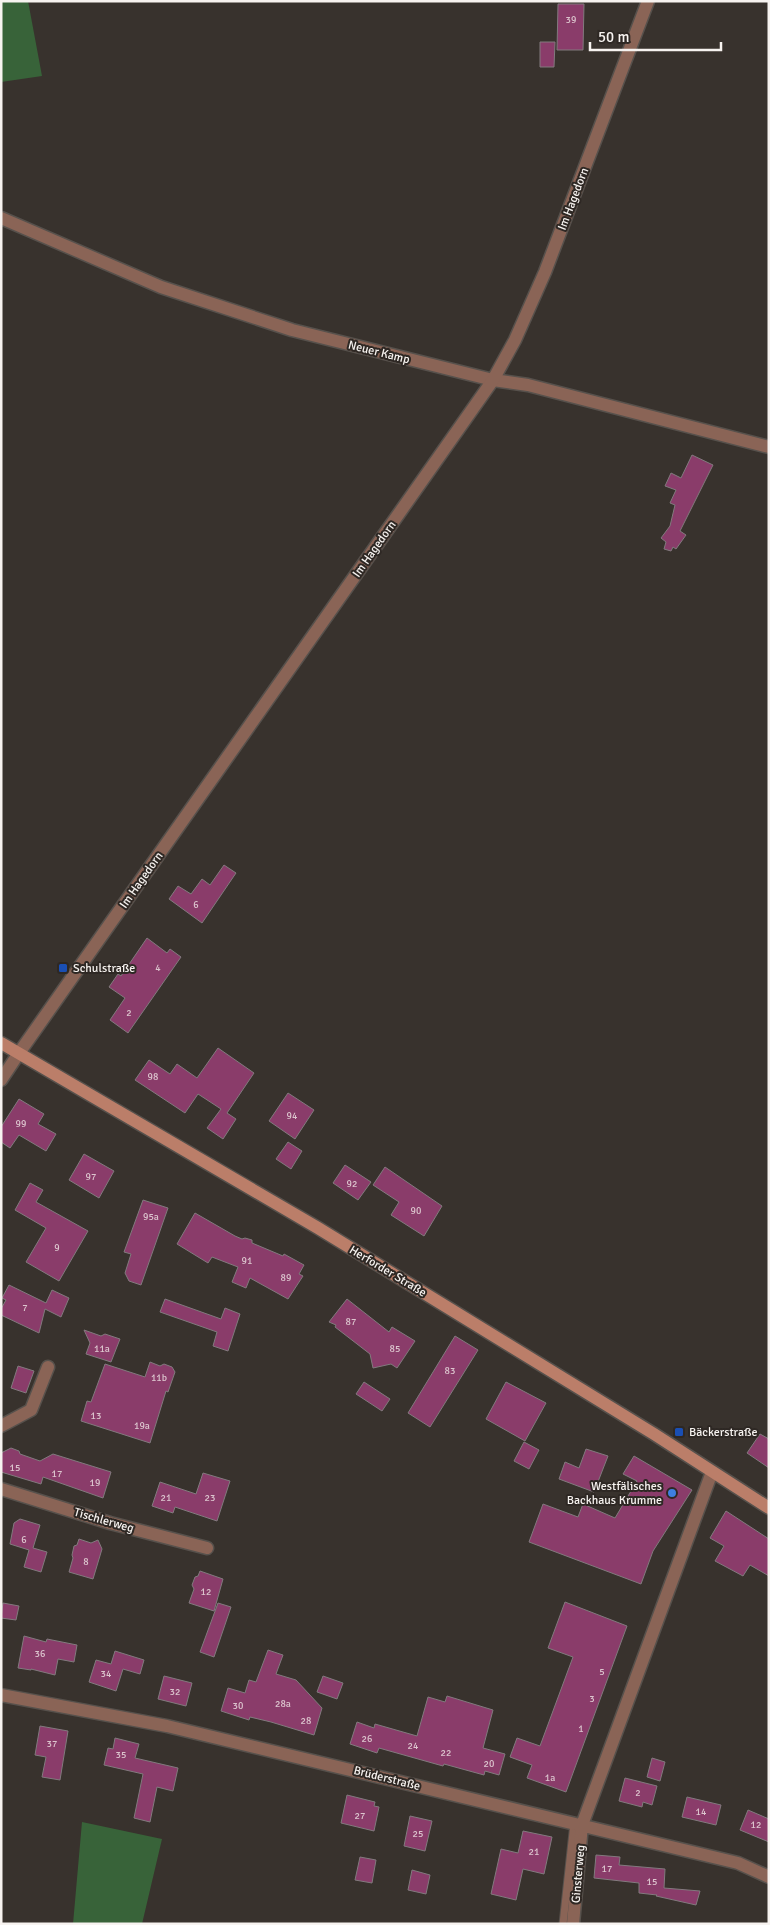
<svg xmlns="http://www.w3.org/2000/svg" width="770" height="1925" font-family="Signika,sans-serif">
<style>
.grass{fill:#386339}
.building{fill:#8a3c6a;stroke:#827a7e}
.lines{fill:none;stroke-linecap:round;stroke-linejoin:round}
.service-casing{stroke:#57514c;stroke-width:9}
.minor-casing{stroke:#57514c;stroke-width:15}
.tertiary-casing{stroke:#57514c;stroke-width:15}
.secondary-casing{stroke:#57514c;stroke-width:15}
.service{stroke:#8a6456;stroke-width:7}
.minor{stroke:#8a6456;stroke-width:12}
.tertiary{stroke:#8a6456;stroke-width:12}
.secondary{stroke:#bb7e69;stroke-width:12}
.transit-dot{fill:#1a4fb4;stroke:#2e2824;stroke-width:2}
.shop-dot{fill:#3f7fe0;stroke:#2e2824;stroke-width:2}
.labels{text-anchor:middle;stroke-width:4;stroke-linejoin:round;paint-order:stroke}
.number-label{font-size:10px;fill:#dcc5ce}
.street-label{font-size:12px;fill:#f7f3f0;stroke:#2e2824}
.poi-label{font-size:12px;fill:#f7f3f0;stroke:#2e2824;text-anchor:start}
</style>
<rect width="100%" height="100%" fill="#38322d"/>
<path class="grass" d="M1,1H28L42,76L1,82Z
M82,1822L162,1839L142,1924H73Z"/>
<path class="building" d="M558,4H584L583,50H557Z
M540,42H555L554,67H540Z
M692,455L713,465L680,531L686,535L676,549L673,547L671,551L664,549L666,542L661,538L670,526L675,505L670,503L676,490L665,486L671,473L681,478Z
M224,865L236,873L202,923L169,899L178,886L191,894L202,879L210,885Z
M147,938L167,953L170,949L181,957L128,1033L110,1020L125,998L109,987L118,974L121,976Z
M218,1048L254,1073L227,1113L236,1119L223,1139L207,1128L221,1109L198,1094L185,1113L135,1080L149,1060L170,1074L177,1064L197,1078Z
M288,1093L314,1110L295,1139L269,1121Z
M19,1099L44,1114L38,1124L56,1134L46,1151L19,1135L10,1148L1,1142V1127Z
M288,1142L302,1151L291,1169L276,1159Z
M84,1154L114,1171L99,1198L69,1180Z
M345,1165L371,1182L358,1200L333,1183Z
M385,1167L442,1206L424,1236L391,1215L399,1202L373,1185Z
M30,1183L43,1190L36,1202L88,1231L59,1281L26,1262L46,1228L15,1210Z
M143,1200L168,1208L141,1285L129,1281L125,1273L131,1254L124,1252Z
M195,1213L235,1236L242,1239L245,1238L252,1240V1243L283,1256L284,1254L304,1265L299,1274L303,1276L288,1299L250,1278L246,1288L232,1282L238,1267L212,1257L208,1263L177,1244Z
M9,1285L46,1303L52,1290L69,1298L61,1317L45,1309L39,1333L1,1315V1309L6,1300L2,1298Z
M165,1299L221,1319L225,1308L240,1314L228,1351L213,1346L217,1332L160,1312Z
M347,1299L389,1332L392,1327L415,1341L397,1368L391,1364L373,1368L370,1354L335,1327L336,1325L329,1322Z
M84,1330L101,1336L105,1334L120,1339L111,1362L86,1354L90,1343Z
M455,1336L478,1350L430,1427L408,1413Z
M150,1362L160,1366L164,1364L172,1367L175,1372L168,1392L166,1391L150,1443L81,1421L87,1401L91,1402L105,1364L145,1377Z
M18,1366L34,1371L26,1393L11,1388Z
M364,1382L390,1399L382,1411L356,1394Z
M506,1382L546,1403L525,1441L486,1419Z
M760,1434L769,1439V1468L747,1453Z
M524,1442L539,1450L529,1469L514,1461Z
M11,1448L19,1451L20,1454L40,1461L53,1454L111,1472L103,1498L43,1477L41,1484L1,1472V1453Z
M586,1449L608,1456L594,1492L559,1479L565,1462L579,1468Z
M634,1456L692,1490L653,1551L641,1584L529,1542L543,1504L578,1517L583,1504L615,1518L637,1481L623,1474Z
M203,1473L230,1481L217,1521L175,1507L173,1513L152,1506L160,1482L196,1494Z
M726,1511L769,1539V1576L750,1565L743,1576L715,1561L724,1546L710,1538Z
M20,1519L40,1525L33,1548L47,1552L41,1572L24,1567L29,1550L10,1544L14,1523Z
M79,1539L91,1543L98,1540L102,1549L93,1579L69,1572L73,1558L72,1555L74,1546L77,1545Z
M200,1571L223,1579L214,1611L189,1603L194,1589L192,1585L195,1577L198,1576Z
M565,1602L627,1626L566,1792L527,1778L532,1765L510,1757L517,1738L540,1746L573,1657L548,1648Z
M3,1603L19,1606L16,1620L1,1618Z
M218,1603L231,1607L214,1657L200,1652Z
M24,1636L46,1642L47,1639L77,1645L74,1662L58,1659L55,1675L31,1669V1670L18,1668Z
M268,1650L283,1655L276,1674L296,1680L322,1708L314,1735L271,1722L250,1717L249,1720L221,1711L228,1688L245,1693L249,1680L256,1682Z
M115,1651L144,1660L140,1674L123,1669L116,1691L89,1682L96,1660L111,1664Z
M164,1676L192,1683L186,1706L158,1699Z
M323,1676L343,1683L337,1699L317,1692Z
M447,1696L493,1710L483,1748L505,1754L499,1775L485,1771L484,1775L444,1764L443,1766L379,1748L377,1753L350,1744L357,1722L374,1728L375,1724L417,1736L428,1697L445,1702Z
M40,1726L68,1731L60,1780L42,1777L46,1757L35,1755Z
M115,1738L139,1744L135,1758L178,1768L173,1791L157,1787L150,1822L134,1818L143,1774L104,1765L108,1748L113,1749Z
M652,1758L665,1762L660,1781L647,1777Z
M625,1778L657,1786L652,1805L643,1802L642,1807L619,1801Z
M347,1795L375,1802L374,1806L379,1807L374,1831L341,1823Z
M687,1797L721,1805L716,1825L682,1817Z
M748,1810L769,1819V1842L740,1830Z
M410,1816L432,1821L425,1851L404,1846Z
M523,1831L552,1837L544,1874L523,1869L516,1900L491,1894L501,1849L518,1853Z
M596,1855L620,1857L619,1865L665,1869L664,1888L700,1891L696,1905L656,1896L657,1895L639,1893V1883L594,1878Z
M360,1857L376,1860L372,1883L355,1880Z
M412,1870L430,1875L426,1894L408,1890Z"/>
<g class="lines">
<g class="service-casing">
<path id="service" d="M563,1924L574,1823"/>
</g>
<g class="minor-casing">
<path id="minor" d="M1,218L161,287L292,330L493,380L528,385L769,447
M1,1080L19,1053
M1,1426L31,1410L48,1367
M1,1489L110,1523L207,1548
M1,1695L167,1726L738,1863L769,1877
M573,1924L582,1825L712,1472"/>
</g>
<g class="tertiary-casing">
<path id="tertiary" d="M19,1053L493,380L515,340L545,272L648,1"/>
</g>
<g class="secondary-casing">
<path id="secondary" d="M1,1043L318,1228L654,1434L769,1508"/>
</g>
<use href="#service" class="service"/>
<use href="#minor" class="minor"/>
<use href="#tertiary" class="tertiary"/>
<use href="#secondary" class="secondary"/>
</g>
<g class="transit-dot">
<rect x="58" y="963" width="10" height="10" rx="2.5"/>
<rect x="674" y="1427" width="10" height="10" rx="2.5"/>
</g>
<circle class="shop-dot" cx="672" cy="1493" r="5"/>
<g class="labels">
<g class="number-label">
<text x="571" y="23">39</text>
<text x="196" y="908">6</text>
<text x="158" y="971">4</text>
<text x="129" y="1016">2</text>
<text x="153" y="1080">98</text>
<text x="292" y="1119">94</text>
<text x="21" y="1127">99</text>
<text x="91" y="1180">97</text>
<text x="352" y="1187">92</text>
<text x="416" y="1214">90</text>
<text x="151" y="1220">95a</text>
<text x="57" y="1251">9</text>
<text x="247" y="1264">91</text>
<text x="286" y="1281">89</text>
<text x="25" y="1311">7</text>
<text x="351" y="1325">87</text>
<text x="102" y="1352">11a</text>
<text x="395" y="1352">85</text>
<text x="450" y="1374">83</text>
<text x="159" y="1381">11b</text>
<text x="96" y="1419">13</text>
<text x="142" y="1429">19a</text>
<text x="15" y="1471">15</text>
<text x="57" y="1477">17</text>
<text x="95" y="1486">19</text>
<text x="166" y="1501">21</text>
<text x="210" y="1501">23</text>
<text x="24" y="1543">6</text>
<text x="86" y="1565">8</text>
<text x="206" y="1595">12</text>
<text x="40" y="1657">36</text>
<text x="602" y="1675">5</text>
<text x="106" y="1677">34</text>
<text x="175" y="1695">32</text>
<text x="592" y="1702">3</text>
<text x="283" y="1707">28a</text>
<text x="238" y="1709">30</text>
<text x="306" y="1724">28</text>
<text x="581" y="1732">1</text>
<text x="367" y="1742">26</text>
<text x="52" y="1747">37</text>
<text x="413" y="1749">24</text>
<text x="446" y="1756">22</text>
<text x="121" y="1758">35</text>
<text x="489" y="1767">20</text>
<text x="550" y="1781">1a</text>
<text x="638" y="1796">2</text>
<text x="701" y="1815">14</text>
<text x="360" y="1819">27</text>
<text x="756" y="1828">12</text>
<text x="418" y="1837">25</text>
<text x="534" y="1855">21</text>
<text x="607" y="1872">17</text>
<text x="652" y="1885">15</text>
</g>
<g class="street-label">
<text transform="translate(573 199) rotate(-69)" y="4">Im Hagedorn</text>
<text transform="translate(379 352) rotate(14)" y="4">Neuer Kamp</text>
<text transform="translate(374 549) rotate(-55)" y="4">Im Hagedorn</text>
<text transform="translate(141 880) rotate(-55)" y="4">Im Hagedorn</text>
<text transform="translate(388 1271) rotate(31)" y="4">Herforder Straße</text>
<text transform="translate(104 1520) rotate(16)" y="4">Tischlerweg</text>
<text transform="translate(387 1778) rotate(14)" y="4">Brüderstraße</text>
<text transform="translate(578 1874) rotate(-85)" y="4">Ginsterweg</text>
</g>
<g class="poi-label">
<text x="73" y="972">Schulstraße</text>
<text x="689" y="1436">Bäckerstraße</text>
<text x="662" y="1490" text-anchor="end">Westfälisches<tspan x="662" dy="14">Backhaus Krumme</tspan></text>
</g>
</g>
<rect width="770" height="1925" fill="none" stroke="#f7f3f0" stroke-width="5"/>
<path d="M590 42v8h131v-8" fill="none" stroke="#f7f3f0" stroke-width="2.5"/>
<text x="598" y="42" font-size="15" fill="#f7f3f0" stroke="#2e2824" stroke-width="4" paint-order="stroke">50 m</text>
</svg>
